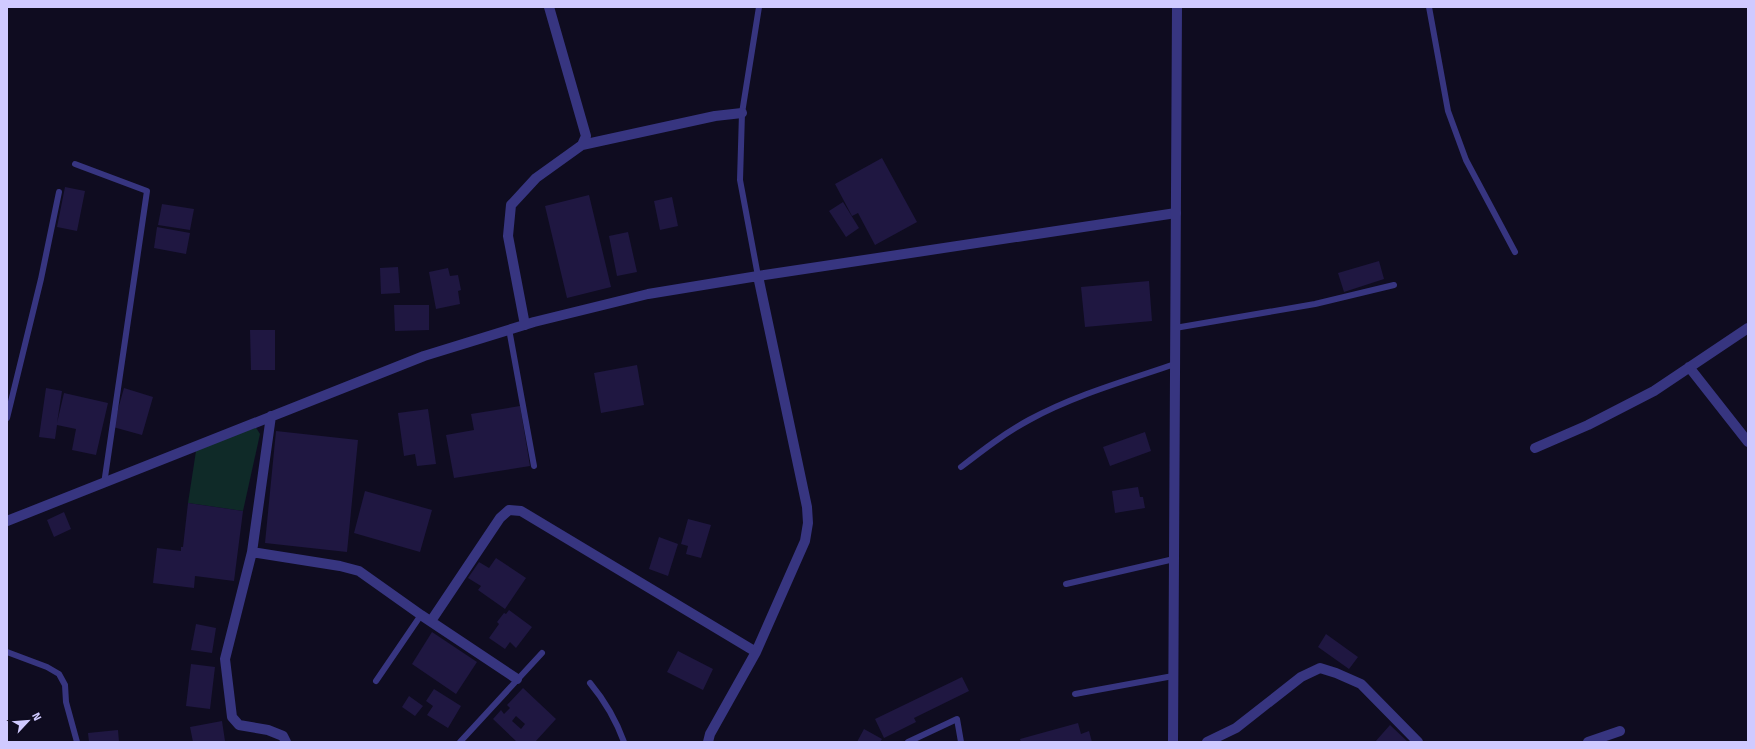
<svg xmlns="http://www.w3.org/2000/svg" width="1755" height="749" font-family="'Fira Sans',sans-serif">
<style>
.green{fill:#0f2a28}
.building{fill:#1f1741;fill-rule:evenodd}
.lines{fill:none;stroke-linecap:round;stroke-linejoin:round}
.service{stroke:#373580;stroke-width:6}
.minor{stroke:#373580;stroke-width:10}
.tertiary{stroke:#373580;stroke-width:10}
</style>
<rect width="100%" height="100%" fill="#0f0c20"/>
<path class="green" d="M255,426L260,434L243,511L188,503L196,451Z"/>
<path class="building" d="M882,158L917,222L875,245L858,213L852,216L835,184Z
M65,187L85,191L77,231L57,227Z
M589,195L611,287L567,298L545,206Z
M672,197L678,226L660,230L654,201Z
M843,202L859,228L846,237L829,211Z
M162,204L194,209L190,230L158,225Z
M157,227L190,233L186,254L154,248Z
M628,232L637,272L617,276L609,236Z
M1379,261L1384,279L1344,292L1338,273Z
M398,267L400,293L381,294L380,268Z
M448,268L450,276L458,275L461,290L458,291L460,304L436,309L429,272Z
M1149,281L1152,321L1085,327L1081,287Z
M394,305H429V330L395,331Z
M250,330H275V370H251Z
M637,365L644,405L601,413L594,373Z
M46,388L62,391L57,423L64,393L108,403L96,455L72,450L76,429L57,425L55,439L39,437Z
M124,388L153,397L142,435L113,427Z
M520,406L530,466L454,478L446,435L474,430L471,414Z
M428,409L436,464L417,466L415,454L404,456L398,413Z
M276,431L358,440L347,552L265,543Z
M1145,432L1151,451L1110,466L1103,447Z
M1138,487L1140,497H1143L1145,508L1115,513L1112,491Z
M365,491L432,510L420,552L354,533Z
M188,503L243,511L234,581L195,576L194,588L153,583L157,548L181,551V547H183Z
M64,512L71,529L54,537L47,520Z
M688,519L711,525L701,558L686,554L688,546L681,544Z
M659,537L678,544L668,576L649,569Z
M496,558L526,578L505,609L478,590L481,586L468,578L479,562L489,568Z
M509,610L532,627L516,648L510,642L505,649L489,638L499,624L497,622L504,613L506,614Z
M196,624L216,628L212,653L191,650Z
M432,632L477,662L456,694L412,664Z
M1326,634L1358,657L1349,669L1318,647Z
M678,651L713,669L703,690L667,672Z
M191,664L215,667L210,709L186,706Z
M962,677L969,691L914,718L916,722L884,738L875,719Z
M523,688L556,719L535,742H517L493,719L501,710L504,714L510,708L507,705ZM516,716L525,724L521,729L512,721Z
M434,689L461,706L448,728L427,715L433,706L426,701Z
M409,696L423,706L415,716L402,707Z
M222,721L225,741L193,742L190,727Z
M1078,723L1081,734L1089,731L1092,742H1021L1020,739Z
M1390,725L1408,742H1375Z
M864,729L882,739L880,742H857Z
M118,730L119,742H89L88,733Z"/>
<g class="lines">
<path class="service" d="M1429,7L1448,111L1466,160L1515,252
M75,164L147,191L104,484
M758,276L740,180L742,113L759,7
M1175,328L1315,304L1394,285
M509,329L534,466
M7,418L41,279L59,192
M961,467C983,450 1005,433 1029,420C1075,395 1125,381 1175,364
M1066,584L1174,559
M7,652L47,667L59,674L65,685L66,702L77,742
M376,681L421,615
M590,683C605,701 616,720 624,742
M1075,694L1173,676
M460,742L542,653
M908,742L957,719L961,742"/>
<path class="minor" d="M582,145L715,116L742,113
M525,325L508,236L511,205L536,178L582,145L586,136L549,7
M1689,367L1748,442
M271,416L252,552L225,659L232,717L239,725L268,730L283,736L286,742
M1535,448L1588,425L1654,391L1748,328
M7,521L424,356L534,322L648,294L758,276L1176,213
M252,552L340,566L359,571L421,615L517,679
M431,621L500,518L509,510L521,511L756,652
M708,742L710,734L756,652L805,541L808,523L807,507L758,276
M1207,742L1236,728L1301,677L1320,668L1336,673L1361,684L1418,742
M1588,742L1620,731"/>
<path class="tertiary" d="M1173,742L1177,7"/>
</g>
<rect width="1755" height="749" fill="none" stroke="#d0caff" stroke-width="16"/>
<g transform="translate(28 721) rotate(64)" stroke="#0f0c20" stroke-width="3" paint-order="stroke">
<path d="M0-3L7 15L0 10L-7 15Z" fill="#d0caff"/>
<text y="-6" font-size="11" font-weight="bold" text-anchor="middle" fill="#d0caff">N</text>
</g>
</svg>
